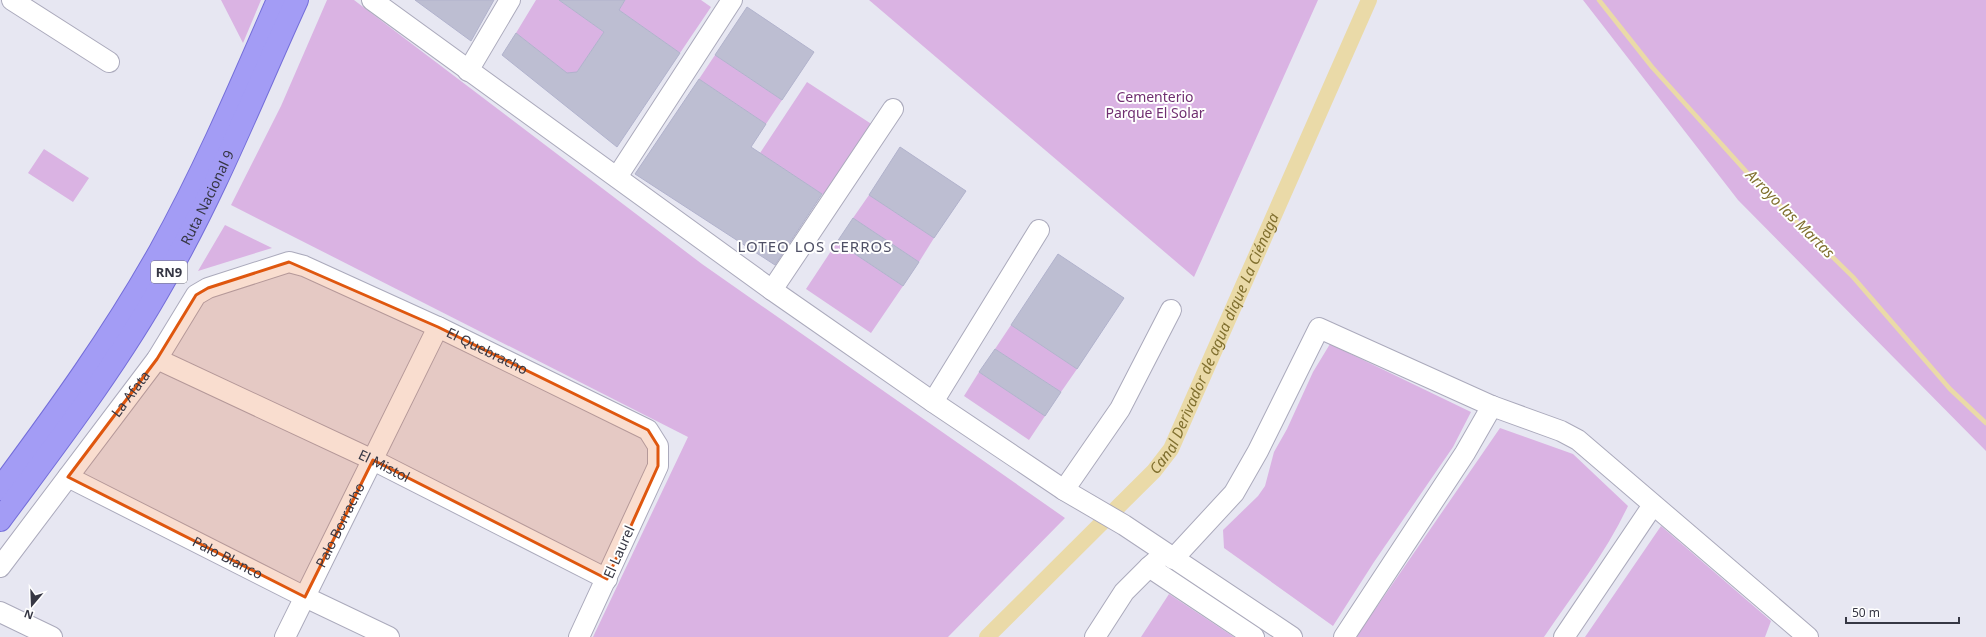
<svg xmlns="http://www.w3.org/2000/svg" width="1986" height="637" font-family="'Noto Sans',sans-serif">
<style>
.green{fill:#dab3e3}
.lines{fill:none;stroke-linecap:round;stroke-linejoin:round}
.stream{stroke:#eadaa8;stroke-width:4.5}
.canal{stroke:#eadaa8;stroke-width:16}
.building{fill:#bdbed2;stroke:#b1b2cc}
.minor-casing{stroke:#abaabc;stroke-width:22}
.major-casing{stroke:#746ed9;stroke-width:24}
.minor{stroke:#fff;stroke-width:20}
.major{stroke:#a39cf5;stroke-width:22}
.marked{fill:#df570f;fill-opacity:0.2;stroke:#df570f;stroke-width:3;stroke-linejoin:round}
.labels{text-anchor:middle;stroke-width:4;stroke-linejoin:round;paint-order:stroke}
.shield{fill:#fff;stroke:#72737c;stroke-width:1}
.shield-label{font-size:13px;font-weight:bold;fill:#363744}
.park-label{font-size:14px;fill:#702f71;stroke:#fff}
.street-label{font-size:14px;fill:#363744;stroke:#fff}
.water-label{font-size:15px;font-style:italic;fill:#81702f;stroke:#fff}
.neighbourhood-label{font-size:15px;letter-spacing:1px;fill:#4f5066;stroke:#fff}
</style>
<rect width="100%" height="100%" fill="#e7e7f2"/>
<path class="green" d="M221,0H261L243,43Z
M327,0H354L702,264L1065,518L948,637H593L688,437L231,205L281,106Z
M536,0H559L604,32L573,78L516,33Z
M625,0H701L711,7L680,53L619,10Z
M869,0H1318L1194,277Z
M1583,0H1986V451L1738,200Z
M715,55L782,100L766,124L699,79Z
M807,82L873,125L825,196L760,153Z
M44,149L89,178L73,202L28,173Z
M869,195L934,238L919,262L853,218Z
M225,225L272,248L198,271Z
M837,242L903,286L871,333L806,289Z
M1011,325L1077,369L1061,392L995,349Z
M1330,344L1471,412L1453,447L1374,562L1333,626L1224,548L1223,530L1258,496L1265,486L1274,452L1287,429L1313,372Z
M979,372L1045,416L1029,440L964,396Z
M1500,428L1573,454L1628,506C1606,553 1573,594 1544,637H1356Z
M1661,526L1771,621L1765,637H1585Z
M1169,594L1234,637H1141Z"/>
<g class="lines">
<path class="stream" d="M1599,0L1652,67L1752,178L1853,277L1950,389L1986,423"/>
<path class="canal" id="s1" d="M987,637L1154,471L1171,449L1369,0"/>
</g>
<path class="building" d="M415,0H494L471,41Z
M559,0H625L619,10L680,53L617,147L502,55L516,33L567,73L577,72L604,32Z
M747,7L814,52L782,100L715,55Z
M699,79L766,124L751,147L822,194L775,265L635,174Z
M900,147L966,191L934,238L869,195Z
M853,218L919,262L903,286L837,242Z
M1058,254L1124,298L1077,369L1011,325Z
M995,349L1061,392L1045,416L979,372Z"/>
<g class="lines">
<g class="minor-casing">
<g id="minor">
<path d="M12,0L109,62"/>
<path d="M372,0L772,290L933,402L1064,490L1124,525L1292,637"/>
<path d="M468,71L510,0"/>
<path d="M617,177L732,0"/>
<path d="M772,290L893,109"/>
<path id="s2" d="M157,359L373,460L607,579"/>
<path d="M933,402L1039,230"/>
<path id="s3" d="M68,477L305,597L389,637"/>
<path d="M1064,490L1120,409L1171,310"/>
<path d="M1165,553L1149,567L1254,637"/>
<path d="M1173,559L1234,493L1258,451L1319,328L1492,406L1561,431L1578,440L1808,637"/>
<path id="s4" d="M0,567L157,359L196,295L208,288L289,262L304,266L438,327L648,430L658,446V466L579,637"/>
<path d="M0,612L52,637"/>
<path id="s5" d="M285,637L438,327"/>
<path d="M1095,637L1124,592L1149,567"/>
<path d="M1344,637L1465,453L1492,406"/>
<path d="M1564,637L1653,505"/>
</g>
</g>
<g class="major-casing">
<g id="major">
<path d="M0,489C57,412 113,335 160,251C205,170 241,85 278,0"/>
<path id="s6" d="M0,520C57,443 117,365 164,281C216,191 254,94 297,0"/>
</g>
</g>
<use href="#minor" class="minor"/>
<use href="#major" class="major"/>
</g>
<path class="marked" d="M289,262L438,327L648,430L658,446V466L607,579L373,460L305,597L68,477L157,359L196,295L208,288Z"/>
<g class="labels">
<rect class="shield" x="151" y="261" width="36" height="22" rx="3"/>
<g class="shield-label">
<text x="169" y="277">RN9</text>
</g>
<g class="park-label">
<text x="1155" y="102">Cementerio<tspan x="1155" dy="16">Parque El Solar</tspan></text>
</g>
<g class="street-label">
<text dy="5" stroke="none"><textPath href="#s6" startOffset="384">Ruta Nacional 9</textPath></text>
<text dy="5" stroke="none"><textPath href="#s4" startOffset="652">El Quebracho</textPath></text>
<text dy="5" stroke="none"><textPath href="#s4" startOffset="217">La Afata</textPath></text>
<text dy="5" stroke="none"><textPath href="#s2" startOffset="251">El Mistol</textPath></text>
<text dy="5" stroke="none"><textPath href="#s5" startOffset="125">Palo Borracho</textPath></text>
<text transform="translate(619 552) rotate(-66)" y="5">El Laurel</text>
<text dy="5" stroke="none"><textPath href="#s3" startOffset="179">Palo Blanco</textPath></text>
</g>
<g class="water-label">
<text transform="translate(1790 214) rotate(45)" y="5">Arroyo las Martas</text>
<text dy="5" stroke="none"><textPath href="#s1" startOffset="377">Canal Derivador de agua dique La Ciénaga</textPath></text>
</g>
<g class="neighbourhood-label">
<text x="815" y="252">LOTEO LOS CERROS</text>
</g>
</g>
<g transform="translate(32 605) rotate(199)" stroke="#ffffff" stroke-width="3" paint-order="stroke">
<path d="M0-3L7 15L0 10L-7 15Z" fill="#363744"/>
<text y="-6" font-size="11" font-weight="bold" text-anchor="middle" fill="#363744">N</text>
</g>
<path d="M1846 617v6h113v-6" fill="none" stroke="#363744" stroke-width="2"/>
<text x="1852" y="617" font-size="12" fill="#363744" stroke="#ffffff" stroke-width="3" paint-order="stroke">50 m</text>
</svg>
